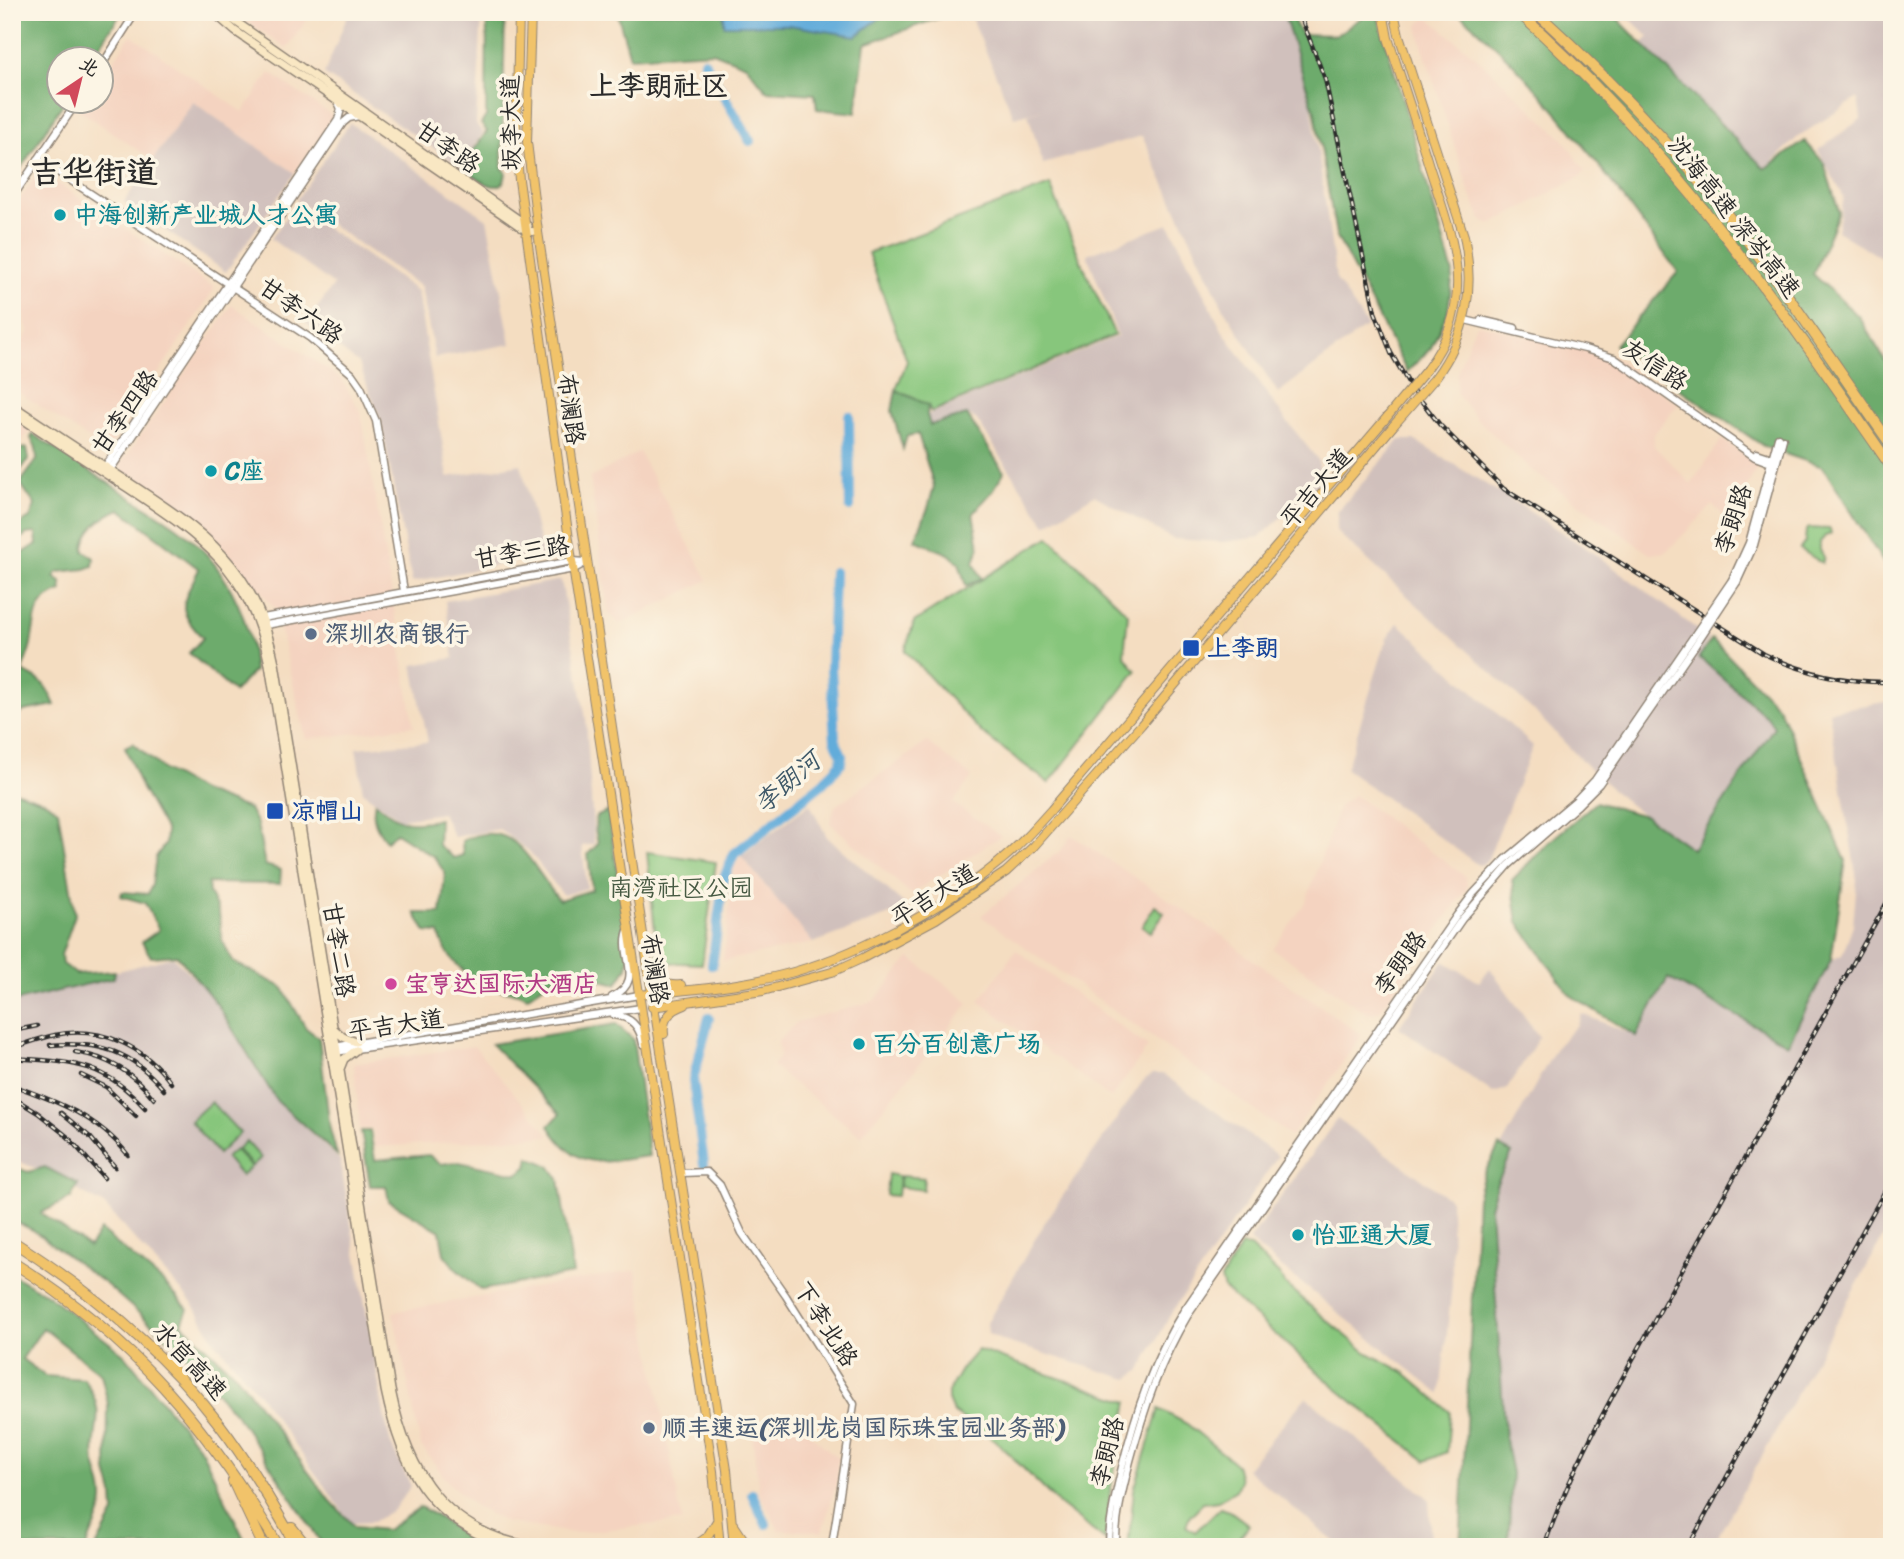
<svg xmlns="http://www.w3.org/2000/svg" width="1904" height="1559" font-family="Sriracha,'LXGW WenKai TC',sans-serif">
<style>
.built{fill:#f4d3c0}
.industrial{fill:#d0c0bc}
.green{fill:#87c67c;stroke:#597854;stroke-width:2}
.forest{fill:#6dab6c;stroke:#4c6b4c;stroke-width:2}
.water{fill:#62acda;stroke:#466c82;stroke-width:2}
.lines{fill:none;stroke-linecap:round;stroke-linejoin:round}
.river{stroke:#62acda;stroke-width:10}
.tertiary-casing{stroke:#908476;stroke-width:9}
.secondary-casing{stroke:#908476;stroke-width:10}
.primary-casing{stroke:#908476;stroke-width:10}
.motorway-casing{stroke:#908476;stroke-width:12}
.tertiary{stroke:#fff;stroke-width:6}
.secondary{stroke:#f9e7c3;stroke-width:7}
.primary{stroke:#f1c36a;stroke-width:8}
.motorway{stroke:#f1c36a;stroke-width:10}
.rail-casing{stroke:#2b2b2b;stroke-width:4.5}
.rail{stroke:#fcf5e5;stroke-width:2;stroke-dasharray:5;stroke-linecap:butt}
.tertiary-bridge-casing{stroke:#908476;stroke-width:9;stroke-linecap:butt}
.primary-bridge-casing{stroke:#908476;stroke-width:10;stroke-linecap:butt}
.tertiary-bridge{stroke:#fff;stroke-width:6}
.primary-bridge{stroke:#f1c36a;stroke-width:8}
.culture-dot{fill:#0f9aa8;stroke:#fcf5e5;stroke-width:2.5}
.service-dot{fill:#5c6f8a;stroke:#fcf5e5;stroke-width:2.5}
.transit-dot{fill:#1a4fb4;stroke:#fcf5e5;stroke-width:2.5}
.hotel-dot{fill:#d1479c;stroke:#fcf5e5;stroke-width:2.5}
.labels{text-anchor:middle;stroke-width:7;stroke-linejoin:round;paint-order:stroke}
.street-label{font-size:24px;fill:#2b2b2b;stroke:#fcf5e5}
.culture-label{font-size:24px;font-weight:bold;fill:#0d838f;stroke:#fcf5e5;text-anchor:start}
.service-label{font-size:24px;font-weight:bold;fill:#4e5e75;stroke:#fcf5e5;text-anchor:start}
.transit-label{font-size:24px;font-weight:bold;fill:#164399;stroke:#fcf5e5;text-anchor:start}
.park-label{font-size:24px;fill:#475a43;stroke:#fcf5e5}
.hotel-label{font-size:24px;font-weight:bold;fill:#b23c85;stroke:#fcf5e5;text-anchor:start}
.water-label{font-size:26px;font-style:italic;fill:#3e5868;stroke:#fcf5e5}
.quarter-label{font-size:28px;font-weight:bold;fill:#2b2b2b;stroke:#fcf5e5}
.district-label{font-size:32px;font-weight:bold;fill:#2b2b2b;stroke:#fcf5e5}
</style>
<rect width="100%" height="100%" fill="#fcf5e5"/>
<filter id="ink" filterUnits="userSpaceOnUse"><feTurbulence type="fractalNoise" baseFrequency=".0143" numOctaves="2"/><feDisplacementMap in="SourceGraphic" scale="14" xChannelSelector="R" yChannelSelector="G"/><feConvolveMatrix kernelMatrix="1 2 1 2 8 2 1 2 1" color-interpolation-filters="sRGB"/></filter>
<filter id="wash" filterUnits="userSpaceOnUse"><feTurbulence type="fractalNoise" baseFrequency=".00686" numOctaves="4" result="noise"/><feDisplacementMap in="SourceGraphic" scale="28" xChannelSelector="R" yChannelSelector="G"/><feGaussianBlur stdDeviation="1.57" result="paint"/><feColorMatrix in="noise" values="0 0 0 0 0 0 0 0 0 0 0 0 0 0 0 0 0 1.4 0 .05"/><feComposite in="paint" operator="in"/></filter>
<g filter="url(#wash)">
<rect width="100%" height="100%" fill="#f4ddc1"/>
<path class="built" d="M233,12H312L287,48Z
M1429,18L1476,57L1565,141L1585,171L1580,177L1492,224L1482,221L1469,191L1422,45L1418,26L1421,21Z
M131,35L243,112L270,73L334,117L295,173L193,102L153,160L79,110L85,102H102V78Z
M39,171L215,288L107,451L12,388V356L28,332L12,270V211Z
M232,305L341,379L361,412L414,726L306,739L275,608L235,561L210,535L127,478L120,465Z
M1479,324L1615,358L1678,404L1654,434V446L1691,484L1722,439L1758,465L1730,522L1713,505L1666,552L1650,554L1531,470L1477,419L1456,393L1457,372L1475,326Z
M12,418L30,430L12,456Z
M639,452L708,580L620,624L609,614L590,478Z
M927,742L972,777L953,803L1001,836L911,894L830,823L835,806Z
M1354,795L1466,877L1467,888L1379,1012L1368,1014L1273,949L1306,902L1339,806Z
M1071,835L1233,943L1240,951L1362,1035L1291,1136L981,916L1062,849Z
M741,856L813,943L723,961L733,869Z
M1016,950L1148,1047L1111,1098L979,1001Z
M910,958L969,1003L861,1136L772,1066L780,1056L778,1041L797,1022L874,1001Z
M474,1046L550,1136L375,1147L373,1129H360L354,1064Z
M636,1270L682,1521L575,1533L507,1523L476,1507L449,1483L421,1446L393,1312Z
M751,1424L799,1425L838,1458L837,1482L822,1532L779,1530L759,1493Z"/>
<path class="industrial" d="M349,12H482L476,124L483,133L460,166L324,74Z
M969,12H1283L1311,101L1336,279L1367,326L1278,393L1224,309L1142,136L1043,164L1028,114L1044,109L1014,117Z
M1623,12H1892V264L1837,231L1844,197L1818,150L1861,119L1858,98L1799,136L1765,169L1641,45L1649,37Z
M193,102L295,173L226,272L124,202Z
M350,123L487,219L511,344L435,358L421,287L296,200Z
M294,205L417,291L448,477L521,464L543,556L412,582L381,421L359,364L306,323L334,285L271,239Z
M1169,224L1222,330L1286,420L1318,460L1321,482L1260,537L1224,542L1173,539L1094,495L1046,525L976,419L967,415L930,425L927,415L1118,336L1087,254Z
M1400,440H1414L1515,502L1598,556L1709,638L1699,657L1768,718L1774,727L1692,849L1626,802L1589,768L1537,714L1336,531L1338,511Z
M561,580L586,719L594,844L582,846L587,888L563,895L529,851L499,829L454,837L442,813L401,819L363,792L356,748L428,742L413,665L454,658L445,601Z
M1398,623L1533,746L1488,859L1483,864L1478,865L1346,769L1387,638Z
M1892,701V1221L1712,1547H1508L1512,1473L1505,1440L1490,1208L1497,1183L1512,1153L1501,1147L1557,1046L1577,1025L1582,1014L1636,1036L1668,978L1788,1044L1831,960L1842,955L1853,925L1857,880L1829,711Z
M810,804L827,837L909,908L813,943L741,856Z
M173,957L211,996L276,1101L340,1160L384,1415L391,1445L411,1486L394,1509L373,1522L351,1523L255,1389L214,1340L194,1305L103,1204L35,1168L12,1159V998Z
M1444,961L1479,982L1490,968L1539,1037L1507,1089L1493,1093L1399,1027Z
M1152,1074H1163L1278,1156L1173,1310L1140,1371L1128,1379L1003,1341L988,1334L987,1323L1046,1220L1143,1081Z
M1337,1119L1451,1200L1452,1286L1440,1394L1249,1241Z
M1306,1397L1429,1499L1431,1547H1341L1246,1469Z"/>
<path class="green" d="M1050,185L1081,261L1115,335L931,412L928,405L896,390L907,361L868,253Z
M1809,528L1830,529L1831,534L1825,536L1820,542V550L1824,557L1822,563L1800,549L1805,542L1806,530Z
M1049,537L1128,614L1124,655L1136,671L1049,783L982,733L905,651L914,622Z
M647,852L716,862L702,964L658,962Z
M1155,906L1164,913L1151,932L1142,926Z
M211,1102L240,1133L218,1154L190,1121Z
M246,1141L261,1158L252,1166L237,1149Z
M235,1150L251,1167L241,1176L226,1158Z
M888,1174L899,1176L897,1196L886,1195Z
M901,1176L924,1178L923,1190L899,1187Z
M1241,1246L1250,1247L1279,1274L1286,1285L1323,1317L1366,1352L1404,1372L1450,1412L1447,1452L1426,1461L1337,1389L1224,1289L1221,1279Z
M978,1350L1128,1402L1110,1493L1105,1540L1060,1505L996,1441L953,1412L948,1400V1392L962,1368Z
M1159,1409L1187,1424L1236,1464L1240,1480L1236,1490L1218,1501L1203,1503L1190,1516L1186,1526L1195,1532L1220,1508L1230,1511L1249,1525L1239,1538L1249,1547H1128L1134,1490Z"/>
<path class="forest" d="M12,12H122L91,59L60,60V102H64L12,182Z
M487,12H495L502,21L499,12H505L502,167L506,172C504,202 474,176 462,167L487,131L481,124L486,116Z
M617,12H956L865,44L856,113L817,109L815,94L767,91L746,65L713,52L630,57Z
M1283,12H1289L1301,34L1336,35L1370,12H1377L1453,273L1448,311L1431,348L1407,372L1336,235L1315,113Z
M1457,12H1611L1765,169L1805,141L1824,163L1839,212L1813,274L1859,317L1892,372V576L1823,467L1765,447L1615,345L1678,272C1611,182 1545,84 1457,12Z
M896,390L928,405L927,415L930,425L967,415L1004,472L993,491L973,513L979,547L974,563L982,579L966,586L959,563L949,554L915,540L928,508L934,486L918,434L907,436L903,449L892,411Z
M33,434C63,454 93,473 124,493C142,505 161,516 178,528C223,561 251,616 254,671L234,692L189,653L203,638C174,609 183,602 199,569L120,509C103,516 83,531 84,551L94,558L93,566L85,569L58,572L54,577L61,582L62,591C33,601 36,618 31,644C29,653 25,662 22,671C42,680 46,684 55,705L24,711L12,720V564L20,555L37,544L36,533L26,534L12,549V528L30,518L35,505L20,483L37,460L36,448L31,438Z
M27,448L29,459L12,481V459L19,449Z
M1712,639L1779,708L1846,861L1831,960L1788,1044L1668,978L1636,1036L1570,995L1518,922L1512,880L1548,843L1596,802L1645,816L1692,849L1774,727L1768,718L1699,657Z
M133,743L164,770L201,791L249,809L257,824L265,865L281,870L280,884L208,883L209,893L219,913L222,941L233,962L282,987L306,1028L319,1038L330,1129L337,1155L277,1101L217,1004L177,955L151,957L142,942L159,930L145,903L121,896L122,892L148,894L152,885L156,857L165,844L166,831L141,787L125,747Z
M12,790L44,801L58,810L75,915L61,955L62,964L76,974L115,971L114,978L12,1002V938L15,931Z
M375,802C399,823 408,826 439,819L438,845L454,858L463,855L462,841C516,814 531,867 559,900L592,890L588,854L598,844L595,829L596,817L608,811L630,955L627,967L617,984L578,974L560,973L527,997C513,989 508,993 496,989C470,979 446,961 439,933L426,932L415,913H441L445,873L434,857L396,833L386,841C376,828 371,819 375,802Z
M616,1024L633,1039L649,1156C602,1162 578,1173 549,1126L560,1114L491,1044Z
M361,1131H370L375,1160L429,1155L440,1164L459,1162L517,1174L527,1167L529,1157L550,1166L559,1179L573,1274L481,1290L456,1269L444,1254L440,1231L389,1201L386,1186H370Z
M1499,1146L1512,1153L1497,1183L1490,1208L1505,1440L1512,1473L1508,1547H1460L1477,1198L1484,1174Z
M12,1166L28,1172L45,1167L78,1184L71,1198L41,1213L89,1247L100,1230L163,1282L188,1309L182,1324L238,1377L327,1497L355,1527L387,1530L420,1507C443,1517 460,1537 484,1547H324L238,1417L183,1352L108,1286L33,1230L12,1220Z
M12,1275L45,1293L125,1355L202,1451L248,1547H96L114,1513L113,1494L107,1472L108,1404L101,1374L43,1328L22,1359L45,1376L84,1379C110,1417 90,1428 95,1463C98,1475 104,1488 103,1501C102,1517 91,1531 87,1547H12Z"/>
<path class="water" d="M724,12H888L856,36L788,25H724Z"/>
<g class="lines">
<path class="river" d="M704,61L750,141
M849,416L850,507
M712,965L724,878L734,854L823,783L841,763L842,755L835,740L831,668L834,572
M704,1164L693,1080L709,1018
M752,1494L766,1524"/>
</g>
</g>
<g filter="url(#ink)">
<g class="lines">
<g class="tertiary-casing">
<path id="tertiary" d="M102,65L136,12
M38,159L310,338L352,374L361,387L376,421L404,591
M12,198L77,102
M12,299L16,321L12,333
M1465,320L1585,349L1614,358L1755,457L1771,463
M1481,320L1515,328
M1757,453L1772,458
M104,468L338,120L341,109L338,102
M106,472L110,470L123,451L343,123L349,118L359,116
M1732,580L1749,543L1778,437
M1737,582L1754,545L1783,439
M260,622L263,618L572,561L587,562
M260,624L266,625L574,569L585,563
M612,997C647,980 617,954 629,928
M614,1015C632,1017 640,1027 643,1044
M334,1047L639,995
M335,1052L641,1008
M682,1173L707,1172L720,1185L742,1233L786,1296L854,1404L833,1539
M1109,1547C1109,1520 1116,1493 1122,1467C1136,1411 1153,1360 1183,1312L1457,915L1473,894L1505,860L1575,801L1595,780L1689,643
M1116,1547C1115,1517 1123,1489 1130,1461C1144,1409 1160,1361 1188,1315L1462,919L1509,865L1578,805L1599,784L1694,647"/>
</g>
<g class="secondary-casing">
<path id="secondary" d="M213,12L235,31L527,231L538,232
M222,12L528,226
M12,405C49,430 87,455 124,479C203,531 255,564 275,663L391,1390C408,1474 446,1534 537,1547
M12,412C48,436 84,460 120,483C198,535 249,566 269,664L385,1390C401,1468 428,1519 507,1547
M333,1028L343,1037L356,1042
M340,1069L344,1059L356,1050
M603,1547H657"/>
</g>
<g class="primary-casing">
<path id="primary" d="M519,12L516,142L519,180L572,561L713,1471L720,1547
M531,12L527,142L538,232L652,994L727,1470L734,1547
M1383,12L1388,38C1402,81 1416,123 1429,166C1453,240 1479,300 1427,369
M1394,12L1399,35L1464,236C1475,289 1467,335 1435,378
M652,965C656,980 665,987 681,985
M639,995C686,990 735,987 782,975C852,958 942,909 998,863C1018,847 1034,829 1051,810L1388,416
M652,1007L763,991L832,972L863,958L936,919L1006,872L1034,846L1141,725L1394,425
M664,1034C662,1018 671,1010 685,1005
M734,1525L744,1540L752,1547
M693,1547L707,1537L717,1521"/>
</g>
<g class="motorway-casing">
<path id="motorway" d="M1518,12C1667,144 1780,305 1892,468
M1536,12C1619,88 1698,172 1764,263C1808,323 1849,385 1892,446
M12,1241C91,1291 163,1351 220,1425C249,1463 273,1505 297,1547
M12,1262C133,1337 207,1426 279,1547
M233,1481L264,1547
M292,1528L307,1547"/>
</g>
<use href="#tertiary" class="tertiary"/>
<use href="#secondary" class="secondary"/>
<use href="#primary" class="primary"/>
<use href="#motorway" class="motorway"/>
<g class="rail-casing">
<path id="rail" d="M1299,12L1325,79L1375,312L1391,353L1412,389L1440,425L1504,489L1764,654C1806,674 1846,683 1892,682
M12,1031L37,1026
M50,1045C99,1041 132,1051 164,1090
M12,1048C26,1044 40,1038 55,1035C100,1025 145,1047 171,1083
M75,1052C107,1057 134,1073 154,1099
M12,1058C71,1062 103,1061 145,1108
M81,1075L106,1087L136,1116
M12,1085C56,1101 99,1117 128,1155
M12,1097L38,1113L68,1137L104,1178
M61,1113L90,1137L115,1167
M1544,1547C1575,1455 1627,1371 1673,1287C1746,1155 1819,1025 1892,893
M1688,1547L1892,1178"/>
</g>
<use href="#rail" class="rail"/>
<g class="tertiary-bridge-casing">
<path id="tertiary-bridge" d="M1689,643L1732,580
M1694,647L1737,582"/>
</g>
<g class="primary-bridge-casing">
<path id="primary-bridge" d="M1388,416L1427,369
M1394,425L1435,378"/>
</g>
<use href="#tertiary-bridge" class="tertiary-bridge"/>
<use href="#primary-bridge" class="primary-bridge"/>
</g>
</g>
<g class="culture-dot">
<circle cx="60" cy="215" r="7"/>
<circle cx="211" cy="471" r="7"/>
<circle cx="859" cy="1044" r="7"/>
<circle cx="1298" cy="1235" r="7"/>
</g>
<g class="service-dot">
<circle cx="311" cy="634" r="7"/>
<circle cx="649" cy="1428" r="7"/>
</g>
<g class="transit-dot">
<rect x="1182" y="639" width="18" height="18" rx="3.5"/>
<rect x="266" y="802" width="18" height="18" rx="3.5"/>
</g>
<circle class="hotel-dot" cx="391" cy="984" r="7"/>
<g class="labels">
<g class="street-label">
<text transform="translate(511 123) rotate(-91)" y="8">坂李大道</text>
<text transform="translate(448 147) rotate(35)" y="8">甘李路</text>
<text transform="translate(1734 217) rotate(52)" y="8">沈海高速 深岑高速</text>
<text transform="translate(301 311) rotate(35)" y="8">甘李六路</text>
<text transform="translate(1655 365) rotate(33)" y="8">友信路</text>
<text transform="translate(571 409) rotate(82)" y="8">布澜路</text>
<text transform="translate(125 412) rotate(-55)" y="8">甘李四路</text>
<text transform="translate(1316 488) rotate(-50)" y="8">平吉大道</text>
<text transform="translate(1733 519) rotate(-72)" y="8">李朗路</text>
<text transform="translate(522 552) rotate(-9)" y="8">甘李三路</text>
<text transform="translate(934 895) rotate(-32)" y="8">平吉大道</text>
<text transform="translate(339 950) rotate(81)" y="8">甘李二路</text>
<text transform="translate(1400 963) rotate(-55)" y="8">李朗路</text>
<text transform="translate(655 969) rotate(81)" y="8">布澜路</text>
<text transform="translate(396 1025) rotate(-8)" y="8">平吉大道</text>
<text transform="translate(826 1324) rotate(57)" y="8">下李北路</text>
<text transform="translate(190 1361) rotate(47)" y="8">水官高速</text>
<text transform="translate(1107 1452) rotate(-76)" y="8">李朗路</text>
</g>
<g class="culture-label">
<text x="74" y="223">中海创新产业城人才公寓</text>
<text x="225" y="479">C座</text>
<text x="873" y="1052">百分百创意广场</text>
<text x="1312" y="1243">怡亚通大厦</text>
</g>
<g class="service-label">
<text x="325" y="642">深圳农商银行</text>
<text x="663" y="1436">顺丰速运(深圳龙岗国际珠宝园业务部)</text>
</g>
<g class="transit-label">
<text x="1207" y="656">上李朗</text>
<text x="291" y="819">凉帽山</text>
</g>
<g class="park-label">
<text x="681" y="896">南湾社区公园</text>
</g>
<g class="hotel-label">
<text x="405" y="992">宝亨达国际大酒店</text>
</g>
<g class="water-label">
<text transform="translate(787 782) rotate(-41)" y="9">李朗河</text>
</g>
<g class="quarter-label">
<text x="659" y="95">上李朗社区</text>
</g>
<g class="district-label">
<text x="94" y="183">吉华街道</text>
</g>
</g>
<rect width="1904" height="1559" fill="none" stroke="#fcf5e5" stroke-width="42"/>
<g transform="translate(80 80) rotate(35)"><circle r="33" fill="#fcf5e5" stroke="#a8a49b" stroke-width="2"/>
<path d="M0-5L12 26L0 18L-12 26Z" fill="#d1495b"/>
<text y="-10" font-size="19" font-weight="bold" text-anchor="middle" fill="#2b2b2b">北</text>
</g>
</svg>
